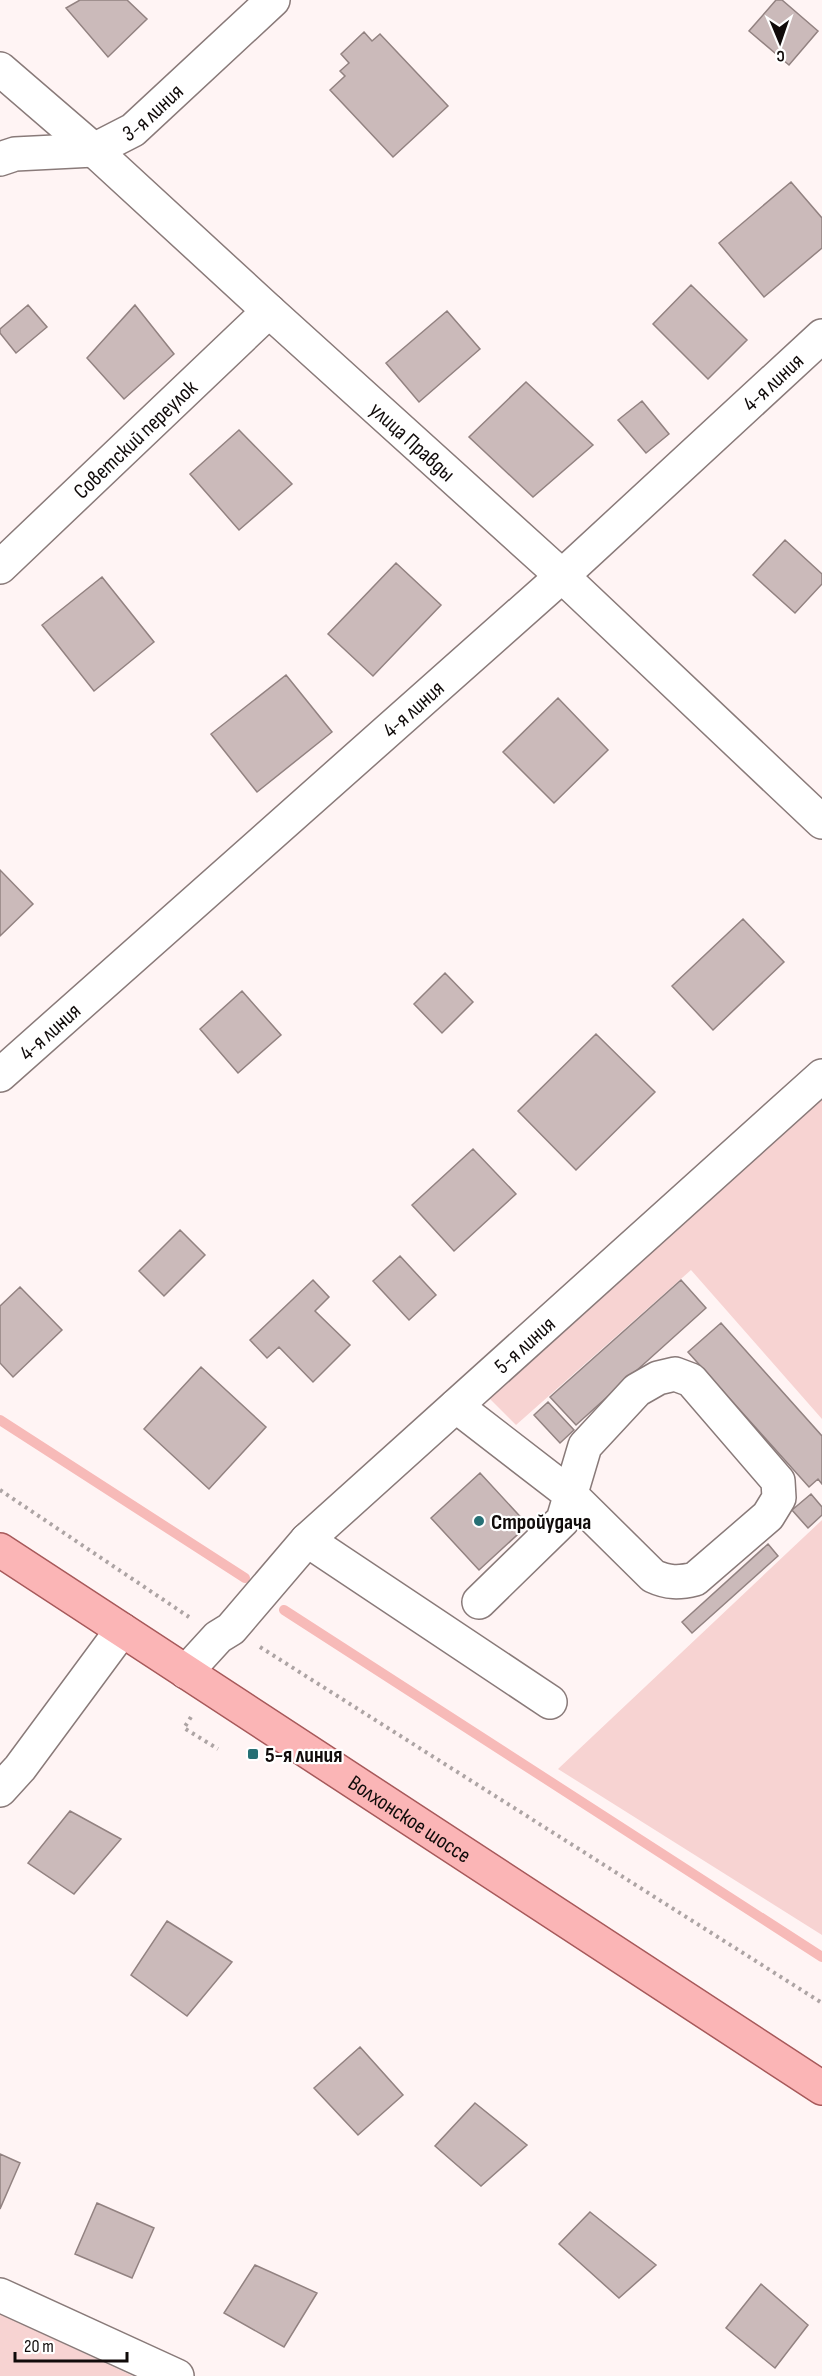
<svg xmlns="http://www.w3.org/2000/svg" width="822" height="2376" font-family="'Sofia Sans Condensed',sans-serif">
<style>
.green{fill:#f7d3d2}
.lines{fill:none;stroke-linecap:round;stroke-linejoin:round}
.stream{stroke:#f7bab8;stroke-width:10}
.building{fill:#cbbaba;stroke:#928281;stroke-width:1.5}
.minor-casing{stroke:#897a79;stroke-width:36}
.major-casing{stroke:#a7595a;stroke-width:36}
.path{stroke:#ada4a4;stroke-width:4;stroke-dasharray:3 4.5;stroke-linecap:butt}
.minor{stroke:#fff;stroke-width:33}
.major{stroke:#fbb5b6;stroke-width:33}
.poi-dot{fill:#267075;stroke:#fff;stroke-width:2}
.labels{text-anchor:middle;stroke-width:4.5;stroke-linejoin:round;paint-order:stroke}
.street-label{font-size:22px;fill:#100b0a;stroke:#fff}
.poi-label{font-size:22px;font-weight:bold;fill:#100b0a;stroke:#fff;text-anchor:start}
</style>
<rect width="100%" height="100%" fill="#fff4f4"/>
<path class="green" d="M822,1099V1419L691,1270L516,1425L487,1396Z
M822,1520V1935L558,1769Z
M0,2314L133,2376H0Z"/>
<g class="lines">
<path class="stream" d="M0,1420L245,1578
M284,1610L822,1957"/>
</g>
<path class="building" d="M80,0H127L147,19L108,57L66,8Z
M776,0H782L818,31L789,65L749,31Z
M364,32L372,41L380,34L448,106L393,157L330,90L345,76L340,71L349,63L341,54Z
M791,182L822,218V248L764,297L719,243Z
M691,285L747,340L708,379L653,324Z
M28,305L47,327L16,353L0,333V329Z
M135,305L174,354L124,399L87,358Z
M447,311L480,349L419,402L386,363Z
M526,382L593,445L533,497L469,437Z
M642,401L669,434L646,453L618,420Z
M239,430L292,484L239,530L190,474Z
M785,540L822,574V584L795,613L753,575Z
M396,563L441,605L373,676L328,634Z
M102,577L154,642L94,691L42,625Z
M286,675L332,732L257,792L211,734Z
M558,698L608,750L554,803L503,752Z
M0,870L33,904L0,936Z
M743,919L784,962L713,1030L672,986Z
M445,973L473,1002L442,1033L414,1004Z
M242,991L281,1035L238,1073L200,1029Z
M596,1034L655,1092L576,1170L518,1111Z
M473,1149L516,1194L454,1251L412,1205Z
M180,1230L205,1255L164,1296L139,1271Z
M400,1256L436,1295L409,1320L373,1281Z
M313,1280L329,1297L315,1311L350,1345L313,1382L279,1347L267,1358L250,1340Z
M681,1280L706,1308L576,1425L550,1397Z
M20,1287L62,1330L13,1377L0,1363V1306Z
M721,1323L822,1436V1484L818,1479L809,1487L688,1352Z
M201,1367L266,1427L209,1489L144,1429Z
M548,1402L574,1430L560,1443L534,1415Z
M480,1473L528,1525L479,1570L431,1518Z
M811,1494L822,1507V1515L808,1528L792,1510Z
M768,1544L778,1556L692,1633L682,1622Z
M70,1811L121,1839L74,1894L28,1863Z
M167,1921L232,1962L187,2016L131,1975Z
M360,2047L403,2095L358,2135L314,2088Z
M475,2103L527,2145L481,2186L435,2146Z
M0,2154L20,2163L0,2209Z
M97,2203L154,2228L132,2278L75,2254Z
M590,2212L656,2265L619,2298L559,2244Z
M255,2265L317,2293L284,2347L224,2313Z
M761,2284L808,2325L775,2368L726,2328Z"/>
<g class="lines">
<g class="minor-casing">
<g id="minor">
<path id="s1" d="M0,69L94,150L269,311L562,576L822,822"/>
<path id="s2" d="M0,159L15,154L94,150L133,130L273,0"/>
<path id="s3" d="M0,567L269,311"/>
<path id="s4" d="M0,1075L562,576L822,336"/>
<path d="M456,1406L570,1494L653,1576C668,1583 679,1583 695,1579L768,1516L779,1498L778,1481L691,1380L675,1374L658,1378L637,1390L585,1446L563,1520L479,1602"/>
<path d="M307,1540L550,1702"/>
<path id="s5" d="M186,1672L218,1637L231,1629L307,1540L822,1076"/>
<path d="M0,1790L20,1768L122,1630"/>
<path d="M0,2295L177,2376"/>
</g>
</g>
<g class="major-casing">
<g id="major">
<path id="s6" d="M0,1550L822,2088"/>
</g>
</g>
<path class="path" d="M0,1490L189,1617
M260,1647L822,2003
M191,1717L184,1728L218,1749"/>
<use href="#minor" class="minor"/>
<use href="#major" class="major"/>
</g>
<g class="poi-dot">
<circle cx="479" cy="1521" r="6"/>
<rect x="247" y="1748" width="12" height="12" rx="3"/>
</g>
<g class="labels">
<g class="street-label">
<text dy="8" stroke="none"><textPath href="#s2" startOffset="165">3-я линия</textPath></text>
<text dy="8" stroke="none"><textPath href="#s4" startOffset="1038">4-я линия</textPath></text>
<text dy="8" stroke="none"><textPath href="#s3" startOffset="186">Советский переулок</textPath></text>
<text dy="8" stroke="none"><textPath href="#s1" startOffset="556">улица Правды</textPath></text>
<text dy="8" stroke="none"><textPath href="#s4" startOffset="552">4-я линия</textPath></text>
<text dy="8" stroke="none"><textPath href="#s4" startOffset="66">4-я линия</textPath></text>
<text dy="8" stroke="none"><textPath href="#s5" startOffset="472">5-я линия</textPath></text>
<text dy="8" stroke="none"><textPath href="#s6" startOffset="490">Волхонское шоссе</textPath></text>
</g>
<g class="poi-label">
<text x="491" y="1529">Стройудача</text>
<text x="265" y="1762">5-я линия</text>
</g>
</g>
<g transform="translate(780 42) rotate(178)" stroke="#ffffff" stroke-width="4.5" paint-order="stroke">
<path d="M0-4.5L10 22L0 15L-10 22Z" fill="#100b0a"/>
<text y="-9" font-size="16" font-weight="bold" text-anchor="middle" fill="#100b0a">С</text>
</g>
<path d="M15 2352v9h112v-9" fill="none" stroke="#100b0a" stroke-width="3"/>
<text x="24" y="2352" font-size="18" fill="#100b0a" stroke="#ffffff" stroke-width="4.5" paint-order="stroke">20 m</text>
</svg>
